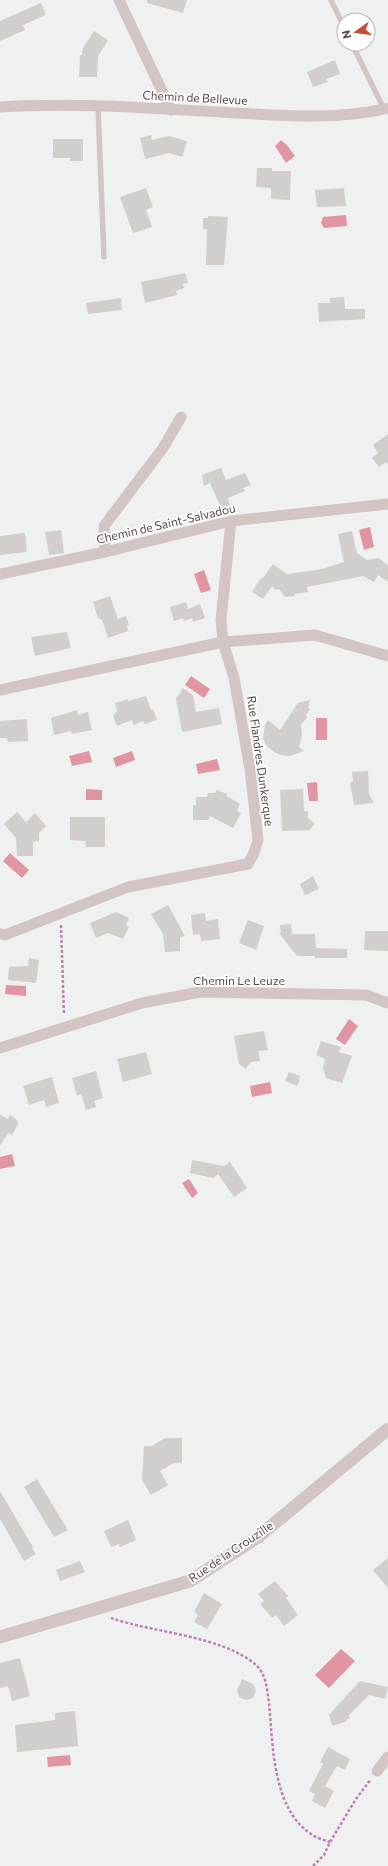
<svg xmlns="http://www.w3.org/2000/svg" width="388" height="1866" font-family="Commissioner,sans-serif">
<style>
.water{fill:#e194a1}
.building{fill:#d2cecc}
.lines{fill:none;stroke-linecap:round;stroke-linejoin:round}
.path{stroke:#c37eba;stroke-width:2.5;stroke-dasharray:3 2;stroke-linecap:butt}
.service{stroke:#d2c5c3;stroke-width:5.5}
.minor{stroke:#d2c5c3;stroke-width:11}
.tertiary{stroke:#d2c5c3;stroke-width:13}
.labels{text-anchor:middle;stroke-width:3.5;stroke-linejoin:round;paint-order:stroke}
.street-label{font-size:12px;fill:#594a49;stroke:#fff}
</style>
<rect width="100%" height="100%" fill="#eef1f0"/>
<path class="water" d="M281,140L287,145L295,156L286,163L275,146Z
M346,215L347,226L324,228L321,223L323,217Z
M370,527L374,547L364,550L359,530Z
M204,570L211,590L201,593L194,574Z
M191,676L210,689L204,698L185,685Z
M316,718H327V740H316Z
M89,751L92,762L72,766L69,756Z
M132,751L135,760L116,767L113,758Z
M217,759L220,770L198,774L196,764Z
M317,782L318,801H309L307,783Z
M86,789L102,790V800H86Z
M10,853L29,870L22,878L3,861Z
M6,985L26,986V996L5,994Z
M349,1019L358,1026L345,1045L336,1039Z
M270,1082L272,1093L252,1097L250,1086Z
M12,1154L15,1166L0,1169V1157Z
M189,1179L198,1193L192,1198L182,1183Z
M341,1649L355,1661L329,1688L315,1675Z
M70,1755L71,1765L48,1767L47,1757Z"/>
<path class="building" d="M147,0H187L183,13L147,3Z
M41,3L46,15L23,25L25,30L0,41V21Z
M94,31L108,40L98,56L97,77H79L80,55H82L83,48Z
M335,60L340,74L326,79L328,82L313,87L307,72Z
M151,135L152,140L169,136L187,141L182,157L169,153L145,159L140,138Z
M53,139H83V161H70V158H53Z
M257,168H272V171H291L290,200L271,199V188L256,187Z
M146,188L153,207L146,210L152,227L133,233L120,197Z
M344,188L346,206L317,207L315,190Z
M208,216L228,217L224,265H206L207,229H203V218H208Z
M185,273L188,283L183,284L184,288L176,291L177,295L145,303L141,282Z
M344,297L345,309H365V319L319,322L318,303H330V298Z
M121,298L122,310L88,314L86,303Z
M388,434V465L386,462L379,467L372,458L378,453L373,445Z
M221,468L226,480L245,473L251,485L243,488L245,491L228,498L230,505L221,508L210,483L204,486L202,475Z
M61,530L64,553L49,555L45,532Z
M352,531L357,553L367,560L378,558L388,565V582L378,575L374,582L363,576L307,587L308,592L295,594V596L285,597L279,589L276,590L272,586L263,599L252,592L261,578L262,579L273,564L287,574L322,569L344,562L338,534Z
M25,533L27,552L0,555V536Z
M110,596L118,619L126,616L129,625L127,626L128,631L108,638L102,620L98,618L93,602Z
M186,602L188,609L200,604L205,618L193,622L192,618L184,621L183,618L174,621L170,607Z
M67,632L71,648L35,656L31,637Z
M183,688L193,695L196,712L219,708L222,724L182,732L176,699Z
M146,696L151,710L153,709L157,720L145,724L143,721L134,725L132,720L117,726L113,716L117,711L115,703L128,699V701Z
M310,700L308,708L310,709L306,715L307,718L301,724L302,736L299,747L304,751L290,756L281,755L274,752L266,745L263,738L265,725L268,720L280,730L298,703Z
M77,710L78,715L88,712L92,730L72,734L71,731L54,735L51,718Z
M27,719L28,741L8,742L7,738H0V721Z
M368,771L369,794L374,803L354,805L350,783L353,781L352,772Z
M303,789L304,811H308V818L315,824L309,830L282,831L280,790Z
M217,790L227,794V796L240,804L237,811L241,813L233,828L210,816L208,820H193V805H196V797H207L208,793H215Z
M17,812L26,822L35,813L46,826L39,833V841L33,842V856H17L16,838L4,824Z
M70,817H105V847H86L85,841L70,840Z
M313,876L319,889L305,895L300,884Z
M168,905L185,936L180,937V951L165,952L163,934L151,914Z
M116,912L129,918L126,925L129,927L123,939L108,933L96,938L90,923Z
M205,913L206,921L218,919L220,939L201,941L200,934L193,935L191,915Z
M248,920L264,926L256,950L239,943Z
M291,924L292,934H315L316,948L347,949V958H315V956H297L279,933H281L280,925Z
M365,931H388V951L364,950Z
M29,958L39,960L36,983L8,980L9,967L28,966Z
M264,1031L268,1050L258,1051L260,1061L251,1062L246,1069L239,1064L234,1036Z
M321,1041L341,1047L339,1052L352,1056L342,1083L326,1078L323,1067L325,1059L316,1055Z
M146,1052L152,1074L123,1082L117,1059Z
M96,1071L103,1098L94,1101L96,1107L86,1110L81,1094L77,1096L72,1078Z
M289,1072L300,1076L298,1086L285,1081Z
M52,1077L59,1103L46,1107L44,1100L29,1105L23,1086Z
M0,1115L8,1119L10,1115L17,1120L18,1124L12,1135L8,1133L0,1146Z
M192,1160L224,1166L230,1162L247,1188L234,1197L218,1174L213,1178L190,1173Z
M165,1438H182V1463H174L160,1471L168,1485L151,1495L142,1480L144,1446H152Z
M37,1479L68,1530L54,1537L24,1487Z
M0,1491L33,1547L32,1548L36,1554L24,1561L0,1519Z
M128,1520L136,1540L120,1547L119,1544L111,1547L104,1531Z
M388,1558V1588L373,1570Z
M80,1561L85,1572L60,1581L56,1570Z
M275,1581L288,1596L286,1598L298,1615L284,1626L276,1615L272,1618L260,1604L264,1601L258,1594Z
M204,1593L222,1604L207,1629L194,1622L198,1615L194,1612Z
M20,1658L30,1696L12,1701L8,1686L0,1688V1663Z
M242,1679L253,1684L256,1690L253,1698L246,1700L239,1697L237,1690Z
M360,1681L388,1687L385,1699L369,1695L348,1716L350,1717L345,1722L332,1726L329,1715Z
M75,1711L78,1746L17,1752L15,1725L55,1720V1713Z
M328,1747L350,1759L345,1770L337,1766L325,1786L334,1791L325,1808L312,1801L315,1794L309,1791L323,1764L320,1762Z"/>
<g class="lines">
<path class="path" d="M61,925L64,1015
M111,1618C154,1633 219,1635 255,1664C266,1673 267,1689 269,1703C273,1744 272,1808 311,1834C316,1838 324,1840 330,1842
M313,1866L324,1855L330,1842L356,1799L371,1779"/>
<path class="service" d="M331,0L344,27
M352,44L384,109
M98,107L104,257"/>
<path class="minor" d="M119,0L171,110
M0,107C78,102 158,109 237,113C287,116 338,120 388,108
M105,552L104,526L163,448L181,417
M0,574L105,552L231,521L388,504
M0,690L223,642L315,635L388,656
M0,934L5,935L128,887L248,864L254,853L258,840L250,769L234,678L223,642L221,620L231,521
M0,1048L142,1003L200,992L366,995L388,1003
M377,1771L388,1757"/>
<path class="tertiary" d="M0,1637L190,1581L258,1537L388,1429"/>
</g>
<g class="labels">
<g class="street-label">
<text transform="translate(195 98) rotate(3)" y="4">Chemin de Bellevue</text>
<text transform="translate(166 524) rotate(-13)" y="4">Chemin de Saint-Salvadou</text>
<text transform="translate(260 761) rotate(82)" y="4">Rue Flandres Dunkerque</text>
<text x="239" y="985">Chemin Le Leuze</text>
<text transform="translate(231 1552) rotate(-34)" y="4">Rue de la Crouzille</text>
</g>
</g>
<g transform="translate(356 32) rotate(256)"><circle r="19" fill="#ffffff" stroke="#bdb7b6"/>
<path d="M0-3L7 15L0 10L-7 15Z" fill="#cb4c2e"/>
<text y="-6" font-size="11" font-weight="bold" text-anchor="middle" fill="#594a49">N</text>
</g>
</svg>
